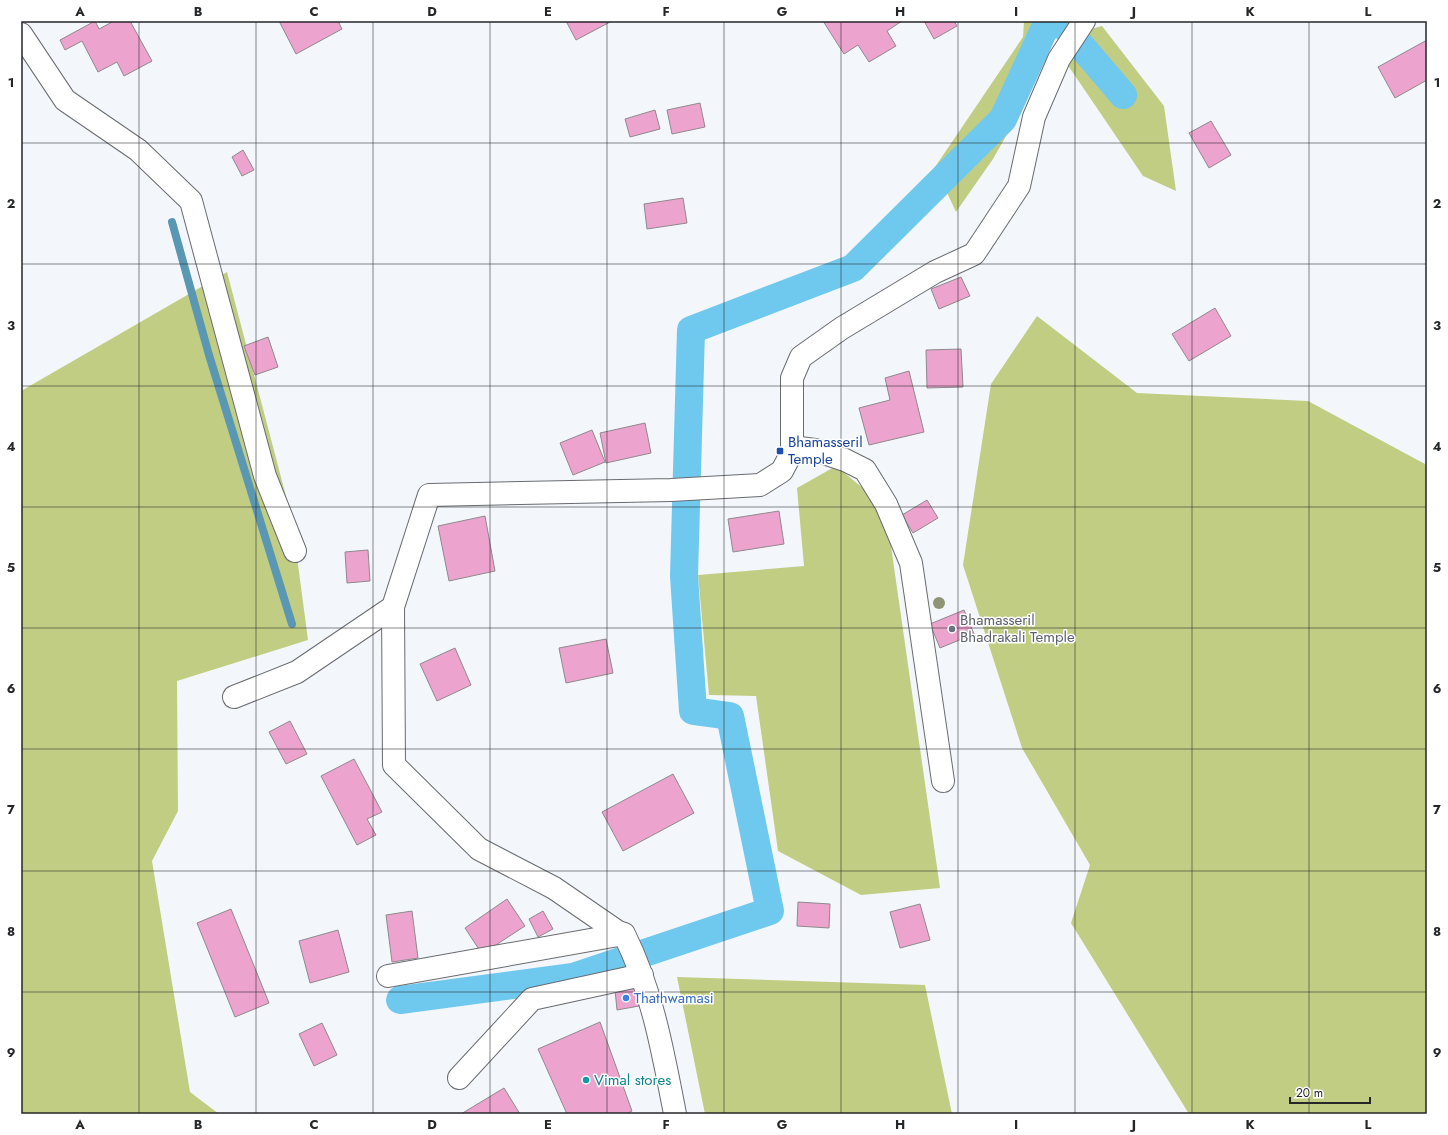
<svg xmlns="http://www.w3.org/2000/svg" width="1448" height="1135" font-family="Jost,sans-serif">
<style>
.green{fill:#c1cd83}
.lines{fill:none;stroke-linecap:round;stroke-linejoin:round}
.stream{stroke:#5997b3;stroke-width:8}
.canal{stroke:#6fc8ee;stroke-width:28}
.building{fill:#eca3ce;stroke:#8f898c}
.minor-casing{stroke:#686b6f;stroke-width:24}
.minor{stroke:#fff;stroke-width:22}
.tree{fill:#8f9475}
.grid{fill:none;stroke:#252628;stroke-width:1;stroke-opacity:0.55}
.transit-dot{fill:#1a4fb4;stroke:#fff;stroke-width:1.5}
.worship-dot{fill:#6b7280;stroke:#fff;stroke-width:1.5}
.shop-dot{fill:#3f7fe0;stroke:#fff;stroke-width:1.5}
.culture-dot{fill:#0f9aa8;stroke:#fff;stroke-width:1.5}
.labels{text-anchor:middle;stroke-width:3;stroke-linejoin:round;paint-order:stroke}
.transit-label{font-size:15px;fill:#164399;stroke:#fff;text-anchor:start}
.worship-label{font-size:15px;fill:#5b616d;stroke:#fff;text-anchor:start}
.shop-label{font-size:15px;fill:#366cbe;stroke:#fff;text-anchor:start}
.culture-label{font-size:15px;fill:#0d838f;stroke:#fff;text-anchor:start}
.neatline{fill:none;stroke:#252628;stroke-width:1.5}
.grid-label{font-size:13px;text-anchor:middle;font-weight:bold;fill:#252628}
</style>
<rect width="100%" height="100%" fill="#f3f7fc"/>
<path class="green" d="M1024,21H1073L1053,41L1030,81L1014,122L993,159L956,212L935,167L1023,37Z
M1102,26L1164,106L1176,191L1143,176L1065,61L1087,30Z
M227,272L292,519L308,640L177,681L178,811L152,861L190,1092L219,1114H21V391Z
M1037,316L1137,393L1308,401L1425,464L1427,468V1114H1189L1071,923L1090,865L1022,748L963,565L991,384Z
M836,466L870,494L891,546L940,888L861,895L778,851L756,696L709,695L698,575L804,566L797,488Z
M677,977L925,985L952,1114H705Z"/>
<g class="lines">
<path class="stream" d="M172,222L209,355L292,624"/>
<path class="canal" d="M1060,21L1123,95
M400,1000L573,977L770,911L730,716L693,711L684,576L691,330L853,268L1003,119L1048,21"/>
</g>
<path class="building" d="M95,21L99,29L114,21H130L152,61L124,76L117,62L98,72L82,41L65,50L60,40Z
M279,21H338L342,29L296,54Z
M566,21H612L576,40Z
M823,21H902L887,31L896,46L869,62L858,45L844,54Z
M924,21H954L957,26L934,39Z
M1427,40V80L1395,98L1378,67Z
M700,103L705,127L672,134L667,110Z
M655,110L660,129L630,137L625,119Z
M1211,121L1231,155L1209,168L1189,133Z
M243,150L254,170L242,176L232,157Z
M683,198L687,223L647,229L644,204Z
M961,277L970,296L939,309L931,289Z
M1215,308L1231,336L1189,361L1172,334Z
M268,337L278,367L255,375L244,346Z
M961,349L963,387L927,388L926,350Z
M909,371L924,432L869,445L859,408L890,400L885,378Z
M645,423L651,453L606,463L600,433Z
M592,430L605,462L573,475L560,443Z
M927,500L938,518L913,533L902,515Z
M779,511L784,544L733,552L728,519Z
M485,516L495,571L449,581L438,526Z
M368,550L370,581L347,583L345,552Z
M964,610L974,634L940,648L930,624Z
M606,639L613,673L566,683L559,648Z
M455,648L471,685L437,701L420,664Z
M290,721L307,754L286,764L269,732Z
M354,759L382,812L367,819L376,835L357,845L321,776Z
M673,774L694,813L623,851L602,812Z
M507,899L525,926L482,954L465,928Z
M798,902L830,904L829,928L797,926Z
M920,904L930,940L900,948L890,912Z
M231,909L269,1003L235,1017L197,923Z
M412,911L418,958L392,962L386,915Z
M543,911L553,929L538,937L529,919Z
M338,930L349,972L310,983L299,941Z
M635,987L639,1006L617,1010L615,990Z
M600,1022L632,1111L626,1114H567L538,1049Z
M322,1023L337,1055L314,1066L299,1034Z
M504,1088L520,1114H461Z"/>
<g class="lines">
<g class="minor-casing">
<path id="minor" d="M21,34L65,100L138,150L191,201L265,476L295,551
M792,447L815,450L845,460L865,470L886,504L911,563L943,781
M234,697L297,672L393,607
M388,976L624,934
M459,1078L532,999L642,975
M675,1114C663,1052 652,990 624,934L618,932L554,888L479,849L394,765L393,607L429,495L671,490L760,485L782,471L792,452V378L801,357L842,328L935,272L974,254L1019,186L1034,117L1059,59L1084,21"/>
</g>
<use href="#minor" class="minor"/>
</g>
<circle class="tree" cx="939" cy="603" r="6"/>
<path class="grid" d="M139,21V1114M256,21V1114M373,21V1114M490,21V1114M607,21V1114M724,21V1114M841,21V1114M958,21V1114M1075,21V1114M1192,21V1114M1309,21V1114M21,143H1427M21,264H1427M21,386H1427M21,507H1427M21,628H1427M21,749H1427M21,871H1427M21,992H1427"/>
<rect class="transit-dot" x="776" y="447" width="8" height="8" rx="2"/>
<circle class="worship-dot" cx="952" cy="629" r="4"/>
<circle class="shop-dot" cx="626" cy="998" r="4"/>
<circle class="culture-dot" cx="586" cy="1080" r="4"/>
<g class="labels">
<g class="transit-label">
<text x="788" y="447">Bhamasseril<tspan x="788" dy="17">Temple</tspan></text>
</g>
<g class="worship-label">
<text x="960" y="625">Bhamasseril<tspan x="960" dy="17">Bhadrakali Temple</tspan></text>
</g>
<g class="shop-label">
<text x="634" y="1003">Thathwamasi</text>
</g>
<g class="culture-label">
<text x="594" y="1085">Vimal stores</text>
</g>
</g>
<rect width="1448" height="1135" fill="none" stroke="#ffffff" stroke-width="44"/>
<path d="M1290 1097v6h80v-6" fill="none" stroke="#252628" stroke-width="2"/>
<text x="1296" y="1097" font-size="12" fill="#252628" stroke="#ffffff" stroke-width="3" paint-order="stroke">20 m</text>
<rect x="22" y="22" width="1404" height="1091" class="neatline"/>
<g class="grid-label">
<text x="80" y="16">A</text>
<text x="198" y="16">B</text>
<text x="314" y="16">C</text>
<text x="432" y="16">D</text>
<text x="548" y="16">E</text>
<text x="666" y="16">F</text>
<text x="782" y="16">G</text>
<text x="900" y="16">H</text>
<text x="1016" y="16">I</text>
<text x="1134" y="16">J</text>
<text x="1250" y="16">K</text>
<text x="1368" y="16">L</text>
<text x="11" y="87">1</text>
<text x="1437" y="87">1</text>
<text x="11" y="208">2</text>
<text x="1437" y="208">2</text>
<text x="11" y="330">3</text>
<text x="1437" y="330">3</text>
<text x="11" y="451">4</text>
<text x="1437" y="451">4</text>
<text x="11" y="572">5</text>
<text x="1437" y="572">5</text>
<text x="11" y="693">6</text>
<text x="1437" y="693">6</text>
<text x="11" y="814">7</text>
<text x="1437" y="814">7</text>
<text x="11" y="936">8</text>
<text x="1437" y="936">8</text>
<text x="11" y="1057">9</text>
<text x="1437" y="1057">9</text>
<text x="80" y="1129">A</text>
<text x="198" y="1129">B</text>
<text x="314" y="1129">C</text>
<text x="432" y="1129">D</text>
<text x="548" y="1129">E</text>
<text x="666" y="1129">F</text>
<text x="782" y="1129">G</text>
<text x="900" y="1129">H</text>
<text x="1016" y="1129">I</text>
<text x="1134" y="1129">J</text>
<text x="1250" y="1129">K</text>
<text x="1368" y="1129">L</text>
</g>
</svg>
